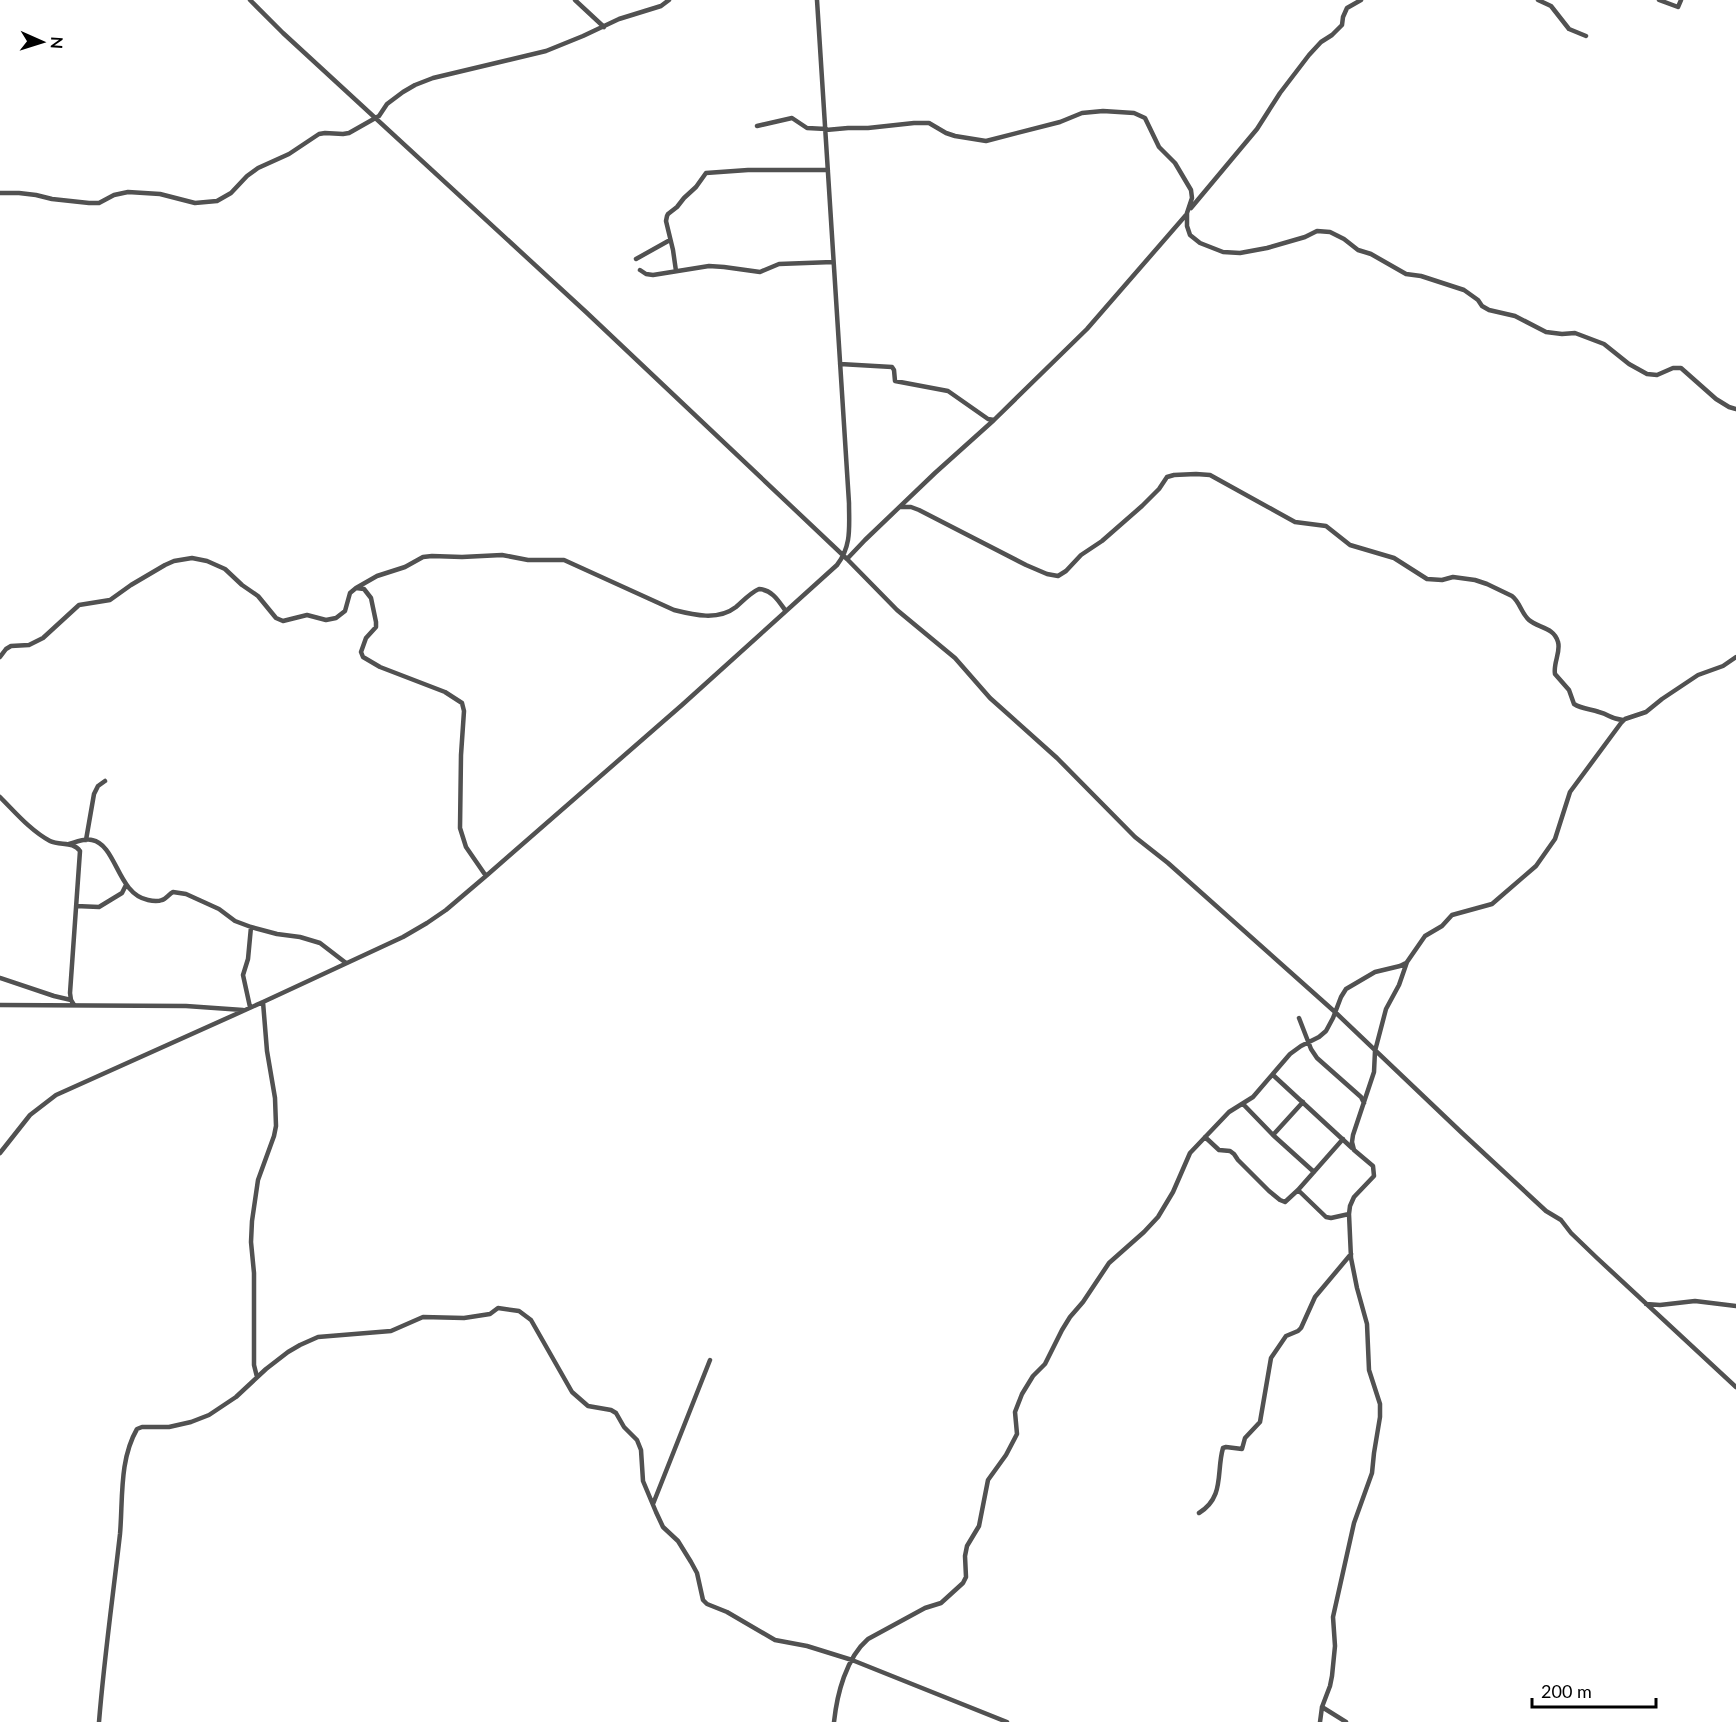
<svg xmlns="http://www.w3.org/2000/svg" width="1736" height="1722" font-family="Lato,sans-serif">
<style>
.lines{fill:none;stroke-linecap:round;stroke-linejoin:round}
.minor{stroke:#515151;stroke-width:4.5}
</style>
<rect width="100%" height="100%" fill="#fff"/>
<g class="lines">
<path class="minor" d="M250,0L283,33L586,312L847,559L897,610L955,658L990,698L1057,758L1135,837L1168,863L1335,1012L1462,1133L1546,1211L1561,1220L1571,1233L1597,1258L1736,1387
M575,0L604,27
M1538,0L1551,6L1569,29L1586,36
M1659,0L1678,7L1681,0
M757,126L792,118L807,128L826,129
M826,130L848,128H868L914,123H929L946,133L955,136L986,141L1060,122L1082,113L1103,111L1134,113L1145,118L1159,147L1175,163L1191,190L1192,198L1187,213V226L1190,235L1200,243L1223,252L1240,253L1267,248L1305,237L1317,231L1330,232L1344,239L1358,250L1371,254L1406,274L1421,276L1464,290L1478,300L1482,306L1489,310L1515,316L1546,332L1562,334L1575,333L1604,344L1629,364L1647,374L1657,375L1673,368H1681L1716,399L1729,407L1736,409
M0,193H19L36,195L52,199L89,203H99L114,195L128,192L160,194L195,203L217,201L231,193L247,176L258,168L289,154L319,134L325,133L343,134L349,133L379,116L387,104L403,92L415,85L433,78L546,51L583,36L619,19L661,6L669,0
M1191,208L1257,129L1280,93L1309,55L1321,42L1332,35L1342,25L1343,17L1347,8L1361,0
M636,259L670,240
M640,270L646,274L653,275L709,266L724,267L760,272L779,264L833,262
M676,271L673,250L666,221L667,216L668,214L677,207L684,198L696,187L706,173L748,170H828
M840,364L892,367L894,370L895,381L948,391L988,419L994,420
M901,507H911L919,510L1026,565L1047,574L1058,576L1066,571L1081,555L1102,541L1142,506L1159,489L1167,477L1174,475L1196,474L1210,475L1295,522L1326,526L1350,545L1394,558L1427,579L1442,580L1453,577L1475,580L1487,584L1512,596C1520,602 1521,613 1529,620C1538,628 1554,627 1558,642C1561,652 1553,663 1555,674L1569,690L1574,704C1582,709 1590,709 1599,712C1611,715 1609,719 1623,720
M847,559L865,540L935,473L994,420L1087,329L1186,215
M356,588L364,589L371,598L376,622V627L366,638L361,652L363,657L380,667L445,692L462,703L464,711L461,755L460,828L466,847L486,876
M0,657L6,649L11,646L29,645L43,638L79,605L110,600L131,585L165,565L174,561L192,558L207,561L225,569L242,585L258,596L276,618L283,621L307,615L326,620L336,618L345,611L350,593L356,588L377,576L405,567L423,557L432,556L462,557L502,555L528,560H564L674,610C694,615 718,621 736,607C743,601 750,593 759,589C772,590 778,600 785,610
M0,797C15,812 31,831 50,841C60,846 73,841 80,851L70,993L71,1000L74,1005
M86,840L94,794L98,786L105,781
M69,844C76,842 85,838 92,840C117,845 117,894 148,900C152,901 157,902 162,900C166,899 169,894 173,892L186,894L219,909L235,921L251,927L277,934L300,937L320,943L346,963
M76,906L99,907L122,893L126,885
M0,978L54,996L71,1000
M0,1005L186,1006L243,1010
M250,1007L243,975L248,959L251,927
M1299,1018L1311,1049L1317,1058L1361,1097L1364,1103
M1273,1075L1352,1148
M1243,1104L1273,1135L1314,1172
M1273,1135L1303,1102
M1205,1137L1219,1150L1230,1151L1234,1154L1238,1160L1269,1191L1280,1200L1285,1202L1298,1190L1343,1139
M0,1153L30,1115L56,1095L263,1002L403,937L427,923L446,910L486,876L682,705L837,565C852,546 849,526 849,503L817,0
M1298,1190L1326,1217L1331,1218L1349,1214
M1646,1304L1660,1305L1695,1301L1736,1306
M257,1377L254,1365V1273L251,1242L252,1221L258,1180L274,1136L276,1126L275,1098L267,1051L263,1002
M653,1504L710,1360
M1199,1513C1225,1497 1216,1472 1223,1448L1226,1447L1242,1449L1245,1438L1260,1422L1271,1358L1286,1336L1298,1331L1301,1328L1315,1297L1351,1254
M1322,1707L1346,1722
M99,1722C104,1659 113,1596 120,1534C123,1500 119,1460 137,1429L142,1427H169L191,1422L209,1415L236,1397L266,1369L288,1352L300,1345L318,1337L391,1331L423,1317L464,1318L490,1314L498,1308L519,1311L531,1320L572,1392L588,1406L611,1410L616,1413L624,1427L637,1440L641,1450L643,1481L656,1512L663,1527L678,1541L691,1562L697,1573L703,1600L707,1604L727,1612L775,1640L807,1646L852,1660L1007,1722
M834,1722C837,1694 846,1658 868,1639L925,1608L941,1603L963,1583L966,1577L965,1556L967,1546L979,1526L988,1480L1006,1455L1017,1434L1015,1412L1022,1394L1033,1376L1045,1364L1062,1330L1070,1317L1083,1302L1109,1263L1144,1232L1158,1217L1173,1192L1190,1153L1229,1112L1253,1097L1290,1054L1301,1046L1319,1037L1326,1031L1333,1018L1341,997L1346,989L1375,972L1400,966L1406,963
M1320,1722L1322,1707L1330,1686L1332,1676L1335,1646L1333,1617L1354,1523L1372,1473L1374,1453L1380,1417V1404L1369,1370L1367,1324L1357,1288L1351,1258L1349,1214L1350,1206L1354,1197L1374,1176L1373,1166L1354,1150L1352,1142L1353,1135L1374,1072L1375,1051L1386,1009L1399,985L1407,962L1425,936L1442,926L1452,915L1492,904L1536,866L1555,839L1570,792L1621,723L1625,719L1646,712L1662,699L1698,675L1723,666L1736,657"/>
</g>
<g transform="translate(42 42) rotate(93)" stroke="#ffffff" stroke-width="4.5" paint-order="stroke">
<path d="M0-4.5L10 22L0 15L-10 22Z" fill="#000000"/>
<text y="-9" font-size="16" font-weight="bold" text-anchor="middle" fill="#000000">N</text>
</g>
<path d="M1532 1698v9h124v-9" fill="none" stroke="#000000" stroke-width="3"/>
<text x="1541" y="1698" font-size="18" fill="#000000" stroke="#ffffff" stroke-width="4.5" paint-order="stroke">200 m</text>
</svg>
